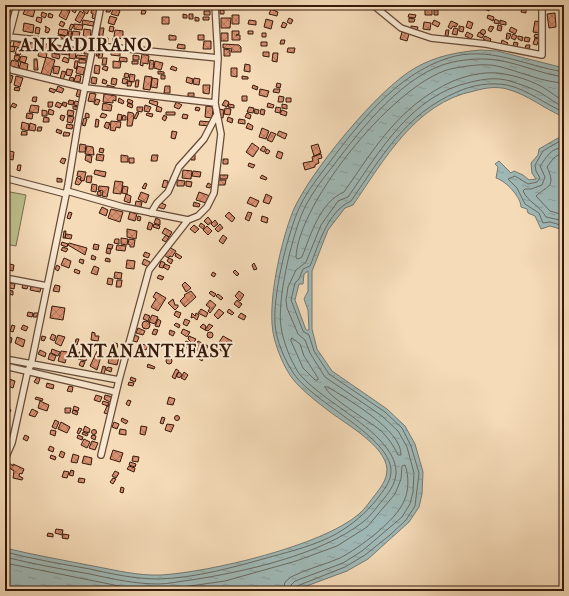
<svg xmlns="http://www.w3.org/2000/svg" width="569" height="596" font-family="'IM FELL French Canon',serif">
<style>
.grass{fill:#bdc08d;stroke:#7a6d4c}
.water{fill:url(#water-ripples);stroke:#757973;fill-rule:evenodd}
.lines{fill:none;stroke-linecap:round;stroke-linejoin:round}
.shore{stroke:#6b6a62;stroke-width:1}
.building{fill:url(#building-cross-hatch);stroke:#371a0c}
.minor-casing{stroke:#664a37;stroke-width:8}
.minor{stroke:#f8e8d1;stroke-width:5.5}
.labels{text-anchor:middle;stroke-width:4;stroke-linejoin:round;paint-order:stroke}
.district-label{font-size:18px;font-weight:bold;letter-spacing:1px;fill:#371a0c;stroke:#f8e8d1}
</style>
<defs>
<pattern id="water-ripples" width="26" height="14" patternUnits="userSpaceOnUse"><rect width="26" height="14" fill="#9fb9b7"/><path d="M2 4q2-2 4 0t4 0M15 11q2-2 4 0t4 0" fill="none" stroke="#8a9e9c"/></pattern>
<pattern id="building-cross-hatch" width="8" height="8" patternUnits="userSpaceOnUse"><rect width="8" height="8" fill="#da9172"/><path d="M0 0l8 8M0 8l8-8" fill="none" stroke="#b2765c"/></pattern>
</defs>
<rect width="100%" height="100%" fill="#f5dbb8"/>
<filter id="stains"><feTurbulence type="fractalNoise" baseFrequency=".005" numOctaves="4"/><feColorMatrix values="0 0 0 0 .2 0 0 0 0 .09 0 0 0 0 .02 0 0 0 .5 -.17"/></filter>
<radialGradient id="worn" r=".72"><stop offset=".6" stop-color="#630" stop-opacity="0"/><stop offset="1" stop-color="#630" stop-opacity=".3"/></radialGradient>
<path class="grass" d="M5,191L26,195L16,246L5,244Z"/>
<path class="water" d="M481,50L497,51L564,68V117C544,109 529,95 507,89C495,86 485,88 474,91C415,103 384,160 353,205L345,208L328,230L312,271V329L317,349L332,371L387,409L405,426L415,444L423,472L422,494L419,507L409,522L368,559L347,571L293,591H5V548C34,555 63,560 93,566C115,570 138,576 161,575C210,572 322,546 359,514C365,509 370,501 375,495C381,487 387,480 387,469C385,444 343,423 325,408C313,399 301,389 292,378C284,367 277,350 274,337C266,306 281,241 293,211C310,172 378,89 415,68C436,56 457,52 481,50ZM308,271V291L304,299L308,310L309,330H306L295,300L299,284H303L304,274Z
M558,138L564,139V230L550,226L541,229L535,216L528,213L527,209L521,207C521,197 506,181 496,178L498,167L495,164L499,161L511,173L514,171L523,175L529,180L536,179L532,173L531,163L538,155L539,149Z"/>
<g class="lines">
<path class="shore" d="M564,83C541,82 519,71 497,66C483,63 468,66 455,68C399,77 297,203 296,258L298,259L302,257C311,234 320,202 344,192C376,146 400,105 453,81C471,74 490,70 509,75C520,77 534,82 544,88C551,92 556,97 564,101
M564,143L558,142L543,151L535,165L536,171L540,178L537,182L528,184L515,176L508,179L517,188L525,204L539,213L543,223L550,222L564,226
M564,148C551,147 547,157 540,166L545,177L542,185L531,189H525L523,191C528,202 540,206 546,217L564,221
M564,154C554,154 552,161 547,167C557,188 546,186 536,196L550,211L564,215
M292,338L300,344L304,356L318,378V380H315L303,368L291,341Z
M325,387H328C347,399 402,430 401,455H398C394,446 387,436 380,430C369,421 328,397 325,387Z
M5,552C33,559 61,564 90,569C112,574 135,579 159,579C195,578 235,567 270,557C292,551 316,545 336,534C353,524 365,514 377,499C383,491 391,482 391,471C391,437 315,404 294,374C285,361 276,340 275,324C273,295 286,241 297,213C304,195 317,179 329,163C360,122 396,75 448,58C489,45 525,66 564,72
M5,557C33,564 61,569 90,574C113,579 135,584 159,584C169,584 180,581 191,580C243,572 321,555 363,522C370,517 376,508 381,502C388,494 395,485 396,474C398,434 321,403 298,372C290,359 283,341 281,327C277,299 291,242 301,216C308,198 321,181 333,166C361,129 405,72 453,62C467,59 483,58 496,60C519,63 541,74 564,77
M5,563L134,589L162,590L225,581L296,561L337,546L367,527L395,494L401,479L402,466L405,465C409,475 409,491 404,501C396,521 359,548 340,558C324,565 306,569 291,577L285,582L283,591
M289,591L291,585L295,581L343,563L362,551L402,517L410,504L413,492L414,473L407,447L398,431L382,416L325,377L310,353L305,340L298,334L287,308L286,300L288,287L296,270L306,262L321,225L338,201L348,197C380,151 411,95 471,82C484,79 496,77 510,81C519,84 532,88 541,93C549,98 555,103 564,107
M294,591L297,586L345,567L365,555L390,535L406,520L415,506L419,473L411,446L402,428L385,412L329,374L314,351L309,335L303,331L291,300L295,283L299,279L303,269L310,266C319,244 327,212 351,201C381,158 405,114 457,92C472,85 490,82 507,85C529,90 544,104 564,112"/>
</g>
<path class="building" d="M27,5L36,6L33,17L23,14Z
M87,5L91,6L87,14L83,11Z
M94,5H98L95,19L92,18L93,14L91,13L92,6Z
M108,5H119L118,8Z
M436,5H442V8H436Z
M448,5H454L455,8L448,9Z
M485,5L490,7L489,11L484,9Z
M496,5L501,7L500,10L495,8Z
M74,6L78,7L75,13L72,11Z
M63,8L70,11L66,20L59,16Z
M107,8L111,9L110,12H106Z
M114,8L120,11L118,16L111,14Z
M425,8H432V15H425Z
M271,9L278,12L277,16L269,14Z
M522,9H526V13L521,12Z
M142,10L146,11L145,14H141Z
M220,10H224V14H220Z
M434,10H438V15H434Z
M5,11L13,12L11,19L5,17Z
M80,11L85,14L80,23L75,20Z
M204,11H210V15H204Z
M42,12L47,14L45,18L41,16Z
M49,13L53,15L52,18L48,17Z
M555,13L556,27L549,28L547,14Z
M183,14L187,15V18H183Z
M189,14H193V19H189Z
M409,14L416,15L415,18L408,17Z
M232,15H239V24H232Z
M488,15L494,17L493,21L487,18Z
M110,16L117,18L114,25L108,23Z
M37,17L42,18L41,23L36,21Z
M162,17H169V24H162Z
M195,17L199,18V21H195Z
M203,17H209V20H203Z
M221,18H231L230,28H221Z
M289,18L293,20L291,24L287,22Z
M409,18L415,19L414,22H409Z
M266,19L273,21L271,29L264,27Z
M495,19L499,21V24L494,23Z
M83,20L94,22L93,26L82,24Z
M249,20L256,21V25L248,24Z
M434,20L440,23L438,27L432,24Z
M500,20L506,22V25L500,24Z
M61,21L65,23L63,27L59,25Z
M451,21L458,24L456,27L453,26L451,29L448,27Z
M468,21L473,23L471,29L466,27Z
M535,21L541,22L539,33L533,32Z
M283,22L287,24L285,28L281,27Z
M424,22L431,23L430,30L423,29Z
M24,23L34,25L33,33L23,31Z
M71,24L74,25L71,30L69,29Z
M74,24L83,25L82,30L74,29Z
M498,25L502,26L501,31L497,30Z
M45,26L50,29L48,33L45,32L46,28Z
M110,26L114,27L113,32L109,31Z
M411,26L418,27L417,31L411,30Z
M459,26L464,27L463,32L459,31Z
M490,26L494,27L491,32L488,30Z
M36,27L40,28L39,34L35,33Z
M511,27L517,30L515,34L509,31Z
M100,28H104L102,41L99,42Z
M454,28L458,29L457,35L452,34Z
M59,29L68,30L67,36L58,34Z
M84,29L91,30L90,39L83,38Z
M480.5 32a2.5 2.5 0 1 1 5 0a2.5 2.5 0 1 1-5 0Z
M115,30L123,31V39L114,37Z
M446,30H449L448,36H445Z
M69,31H72L70,40L67,39Z
M73,31L80,32L78,41L71,40Z
M232,31H239V34L236,35H240V40H232Z
M248,31H253V34H248Z
M402,32L409,34L407,41L400,39Z
M467,32L473,35L471,39L465,36Z
M479,32L484,35L482,38L477,36Z
M221,33H228V41H221Z
M262,33H266V37H262Z
M507,33L511,34L509,39H506Z
M513,34L517,36L515,40L511,38Z
M535,34L539,35L538,38L534,37Z
M58,35L65,36V39L58,37Z
M169,35L176,36V40H169Z
M198,35H204V40H198Z
M485,36L491,39L490,42L483,39Z
M518,36L523,37L522,41L518,39Z
M525,37L530,38L529,42L524,41Z
M103,38H108V42L103,41Z
M113,38H117V46H113Z
M535,38L539,39L537,45L533,44Z
M24,40L29,41L27,49L23,48Z
M281,40H285L284,44H280Z
M502,40L508,43L506,46L501,44Z
M14,41L22,43L21,48L13,46Z
M204,41H211V49H203Z
M31,42L38,43L37,50L29,48Z
M41,42L49,44L46,58L38,56Z
M261,42H267V46H261Z
M514,42L518,43L517,47L513,46Z
M178,44L185,45V49L177,48Z
M223,44L239,45L241,47V52H231L232,49L223,48Z
M49,45H53L52,52L49,51Z
M55,45L70,47L69,55L54,53Z
M526,45H530L529,50L525,49Z
M10,46L15,47L14,52L9,51Z
M72,47L83,48L82,53L71,51Z
M17,48L22,50L20,55L15,54Z
M288,48H295L294,53L287,52Z
M224,49L230,50V56H224Z
M84,50L89,51V54H84Z
M98,50L100,51L98,56H96Z
M101,51L103,52L102,58H98Z
M111,51L120,52V56L111,55Z
M70,52L76,53L75,59L69,58Z
M263,52H269V57L263,56Z
M52,53L60,55L59,59L52,57Z
M273,53H278L277,62L272,61Z
M142,54L149,56L148,64L143,63V66L140,65Z
M15,55L20,56L18,61L14,59Z
M77,55L87,56V59L76,58Z
M133,55L139,56V60H133Z
M21,56L27,57L25,63L19,61Z
M46,57L55,60L50,76L41,74Z
M64,57L69,59L68,63L62,61Z
M120,57L127,58V62L119,61Z
M103,58H107L106,65H102Z
M34,59H37L38,70H34Z
M79,59L86,60V63H79Z
M12,60L19,62L18,68L10,66Z
M150,60L154,61L153,69H149Z
M75,61H78L77,69L74,68Z
M113,61L121,62L120,68H113Z
M132,61H138V64H132Z
M155,61L163,63L161,70L154,68Z
M21,62L28,64L27,70L19,68Z
M245,64L250,65V72L244,71Z
M95,65L100,66L99,74L94,73Z
M54,66L60,67L58,74L53,73Z
M77,66L85,68L83,75L76,73Z
M104,66L108,67L107,71L102,69Z
M172,66L177,68L176,71L170,69Z
M231,68H237V77L231,76Z
M67,69L73,70L71,76L66,75Z
M62,71L66,72L63,80L60,79Z
M158,71L164,72V74H158Z
M125,73L129,74L128,78L124,77Z
M7,74L13,76L11,83L5,80Z
M130,74L135,75L134,82L129,81Z
M76,75L81,76L80,82L74,81Z
M161,75H165V79H161Z
M16,76L23,78L20,87L14,85Z
M145,76L152,77L150,90L143,89Z
M242,76L248,77V79H242Z
M70,77L74,78L73,83L69,82Z
M92,77L97,78L96,84L91,83Z
M187,77L193,79L192,84L186,82Z
M112,78L117,79L116,85L111,84Z
M123,78L128,80L126,84L122,83Z
M152,78L158,79L157,88L151,87Z
M194,78L200,79L199,85L193,84Z
M103,79L107,81L106,84L102,83Z
M136,80H139L138,87H135Z
M128,81L132,82L131,86H127Z
M277,83L281,84L280,88L276,87Z
M107,85L115,87L114,90L107,87Z
M203,85H210L209,94L203,93Z
M253,85L258,87L257,90L252,88Z
M58,86L64,89L62,93L56,91Z
M165,86H170V93H164Z
M15,87L20,88L19,91L14,90Z
M50,88L56,90L54,93L49,91Z
M78,89L81,90L79,97L76,96Z
M260,89L269,91L267,97L259,95Z
M274,89H280L279,93L273,92Z
M90,93L96,94L94,102L88,101Z
M188,93H194V97L188,96Z
M104,94L116,96V101L113,100V103L103,102Z
M242,96H247V101H242Z
M279,96L284,97L283,102H278Z
M33,97H37L36,102L32,101Z
M119,98L124,101L123,104L118,102Z
M286,98H291V102H286Z
M96,99L100,100L98,105L94,104Z
M128,99L133,101L132,104L127,102Z
M69,100L74,101L73,105L68,104Z
M150,100L158,102L157,106L149,103Z
M225,100L229,102L227,107L222,105Z
M75,101L80,102L79,106L74,105Z
M48,102H53L52,107H48Z
M57,102L62,104L60,108L55,106Z
M63,102L67,103L66,107L62,105Z
M176,102L182,105L179,109L174,107Z
M13,103L17,105L15,108L11,106Z
M103,103L112,105L111,111L102,110Z
M128,103L133,105L132,108L127,106Z
M268,103L274,105L273,108L267,107Z
M229,104L234,105V108L228,107Z
M282,104L287,105V109L282,108Z
M6,105L11,107L8,114L5,112Z
M31,105L39,106L38,113L29,112Z
M145,105L151,107L149,112L144,111Z
M73,106L79,107L78,110L73,109Z
M157,106L162,108L161,112L156,111Z
M206,106L213,107L212,118L205,117Z
M137,107H143L142,112L137,111Z
M196,107L200,108L199,111L195,110Z
M249,107L254,108L253,113L247,112Z
M276,107L281,108L280,113L275,112Z
M225,108L231,109L230,115L224,114Z
M49,109L54,111L53,115L48,114Z
M219,109L224,110L223,118L219,117Z
M255,109L259,110L258,114L254,113Z
M261,109L265,110L264,115L260,114Z
M42,110L47,111V116H42Z
M68,110L74,111L73,116L67,115Z
M282,110L287,112L286,116L280,114Z
M128,112L133,113L134,115L132,126H127Z
M137,112L139,113L136,119L134,118Z
M166,112H175V115H166Z
M27,113L33,114L32,119L26,118Z
M86,113L89,114V118L85,117Z
M102,113L107,115L105,118L100,117Z
M147,113L153,114L152,117L146,115Z
M247,113L251,115L250,119L245,117Z
M118,114L122,115L121,121L117,120Z
M183,114L188,115L187,119L182,118Z
M61,115L65,116L63,121L60,119Z
M123,115L126,116V120H122Z
M164,115L167,117L165,121L162,119Z
M68,116L74,117L72,123L67,122Z
M44,117L49,118V122H43Z
M228,117L233,119L232,123L227,121Z
M84,118L87,119L85,126L82,125Z
M96,119L99,120L98,127H95Z
M239,119L245,120V124L238,123Z
M111,121L121,122L120,128L116,127L115,131L110,130Z
M200,121L210,122V126L199,125Z
M22,122L29,124L28,131L21,129Z
M106,122L110,123L108,129L104,127Z
M30,123L36,125L35,131L29,130Z
M248,123L253,126L252,130L246,128Z
M67,124L73,125L72,129L66,128Z
M38,127H42L41,131H37Z
M262,128L269,131L266,139L259,137Z
M57,129L62,131L61,134L56,132Z
M22,131L27,132V135H21Z
M172,131L177,132L175,139L171,138Z
M279,131L287,134L285,139L277,135Z
M64,132L70,133L69,136H63Z
M271,132L276,134L272,142L267,140Z
M252,143L259,148L253,157L246,152Z
M80,144L86,145L85,152H79Z
M318,144L321,153L314,156L311,146Z
M87,146L93,147L94,155L85,154Z
M263,146L266,148L264,152L260,150Z
M100,148L104,149L103,153L99,152Z
M267,149L270,151L268,154L265,153Z
M5,150L14,152L13,160L5,158Z
M278,151L283,153L281,159L276,157Z
M97,154L104,155L103,161L96,160Z
M321,154L322,158L318,159L319,163L315,165V167L305,170L303,163L313,161L312,157Z
M86,155L92,156L91,163L85,160Z
M121,155L128,156V162H121Z
M152,155H158L157,161H151Z
M190,155H195V160H191Z
M62,158L66,159L64,164L60,162Z
M129,158H134V163H129Z
M223,159H228V164H223Z
M249,163L255,165L253,168L248,166Z
M18,165H21L20,171L17,170Z
M95,170L106,172L105,177L94,174Z
M183,170L192,171L191,179L182,178Z
M78,171L86,172L84,181L80,180L81,177L77,176Z
M193,171L201,172L200,177L192,176Z
M220,175H228L227,179H220Z
M262,175L267,178L266,180L260,178Z
M87,176H92L91,183L86,182Z
M77,177L82,181L79,185L75,184Z
M57,178L62,179V182H57Z
M164,180L168,181L167,188L162,187Z
M177,180L185,181L184,186H177Z
M218,180H226L225,185H218Z
M115,181L123,182L121,194L113,193Z
M186,181L192,182L191,187L186,186Z
M145,183L147,184L145,189L142,188Z
M208,183L212,185L210,188L206,187Z
M92,184L97,185L96,192L91,191Z
M99,186L109,187L107,197L102,196L103,191L98,190Z
M123,186L128,187L127,194L122,193Z
M98,191L101,192V196L97,195Z
M141,192L149,195L146,203L138,199Z
M199,192L210,196L206,203L196,200Z
M126,194L131,196L130,203L124,201Z
M266,194L272,197L269,204L263,202Z
M250,197L259,201L256,207L247,203Z
M136,201L142,202L141,207L135,206Z
M159,202L166,205L164,209L157,207Z
M194,202L200,204L199,207L193,206Z
M102,207L108,210L106,216L99,213Z
M111,209L123,212L120,222L108,218Z
M69,212L72,213L70,219L67,218Z
M130,212L137,214L135,221L128,219Z
M229,212L235,218L232,222L225,216Z
M248,212L252,213L249,221L245,219Z
M138,216L141,217L140,221L137,220Z
M262,216L268,218L267,223L261,221Z
M208,217L212,222L208,225L204,221Z
M156,218L160,220V225L154,223Z
M215,220L218,224L214,227L211,224Z
M149,222L153,224L151,230L147,229Z
M201,223L205,226L203,229L199,226Z
M154,224L160,226L159,229L153,227Z
M220,224L223,228L218,232L215,229Z
M194,225L199,229L195,233L190,229Z
M207,226L212,231L208,235L203,230Z
M165,228L172,232L169,237L162,233Z
M127,229L137,231L136,239L127,237Z
M64,231H66L65,238H63Z
M66,234L72,235L71,239L65,238Z
M166,235L169,237L166,242L162,240Z
M223,235L227,238L223,244L219,241Z
M121,238L128,239L127,245L121,244Z
M115,239H119V244L114,243Z
M129,239L135,240L134,247H130V245L128,244Z
M62,242L68,244L67,247L61,245Z
M69,243L87,248L85,255L68,245Z
M94,244L99,245L98,250L93,249Z
M108,244L113,245L112,249L107,248Z
M117,245L126,246L125,251L116,250Z
M63,247L68,249L66,252L61,250Z
M169,247L176,251L172,257L170,256L168,258L164,255Z
M107,248L111,249L110,254L106,253Z
M145,252L150,254L148,258L143,256Z
M176,253L182,257L180,259L175,256Z
M92,255L96,257L95,260L91,259Z
M64,258L71,261L69,268L61,265Z
M106,258L110,259V262L105,261Z
M169,258L173,260L171,264L167,261Z
M80,259L84,260L83,264L79,262Z
M144,259L150,262L149,267L142,264Z
M127,260L135,261L134,269L126,268Z
M161,261L165,263L163,268L159,267Z
M5,263L14,265L13,271L5,269Z
M254,263L257,269L254,270L252,265Z
M165,264L170,266L168,270L163,267Z
M57,265L60,267L58,271L55,269Z
M94,266L99,268L97,275L91,273Z
M75,269L80,271L79,274L74,272Z
M235,270L239,274L237,276L233,272Z
M115,272L122,273L121,279L114,278Z
M213,272L216,274L214,277L211,275Z
M159,275L164,277L162,280L157,278Z
M108,278L113,279L112,285L107,284Z
M117,280H122L121,287H116Z
M7,282L15,284L14,289L6,287Z
M185,282L191,288L186,292L182,285Z
M23,284L28,285L27,289L22,288Z
M55,285L60,286L59,292L53,291Z
M31,286L41,287L40,292L30,290Z
M8,290L13,291V295L7,294Z
M191,291L196,297L185,307L180,301L185,296L184,295Z
M211,291L216,294L214,297L209,293Z
M239,291L244,295L240,301L235,296Z
M156,292L166,298L158,311L151,307L156,299L153,297Z
M218,294L223,298L221,300L216,296Z
M173,299L175,305H178V307L175,310L168,303Z
M210,300L216,305L210,313L208,311L210,308L206,305Z
M237,300L242,304L239,308L234,304Z
M52,306L65,308L63,320L50,318Z
M201,309L208,313L206,317L198,313Z
M219,309L224,313L218,319L214,315Z
M229,309L234,313L232,315L227,312Z
M176,311L181,313L179,318L174,315Z
M28,312L33,313L32,317L27,316Z
M34,313H38L37,317H33Z
M192,313L195,316L196,313L199,315L197,320L193,317L191,318Z
M241,313L246,316L244,320L238,317Z
M145,314L150,316L148,321L143,319Z
M152,315L158,317L155,324L149,322Z
M158,319L161,321L159,327L155,326Z
M185,319L190,321L187,326L183,324Z
M142 325a4 4 0 1 1 8 0a4 4 0 1 1-8 0Z
M176,323L180,325L179,328L174,325Z
M203,324L206,326L205,330L200,327Z
M209,324L213,326L208,331L205,330Z
M12,325L15,326L13,332L10,331Z
M23,325L28,327L26,331L21,329Z
M138,328L145,331L143,335L136,333Z
M154,329L158,330L156,335L152,334Z
M183,329L190,332L187,337L181,333Z
M170,330L175,332L173,336L169,334Z
M207 335a3 3 0 1 1 6 0a3 3 0 1 1-6 0Z
M92,332L95,333V336H99L98,341L91,340Z
M52,334L56,336L54,341L50,339Z
M58,335L65,337L61,346L55,343Z
M135,335L139,337L137,342L133,341Z
M42,336L46,337L44,341L41,340Z
M189,336L196,339L193,344L188,339Z
M223,336L232,341L224,352L220,350L222,346L218,344Z
M9,337L12,338L11,343L7,342Z
M17,337L25,340L23,347L15,343Z
M76,339H79L77,345L75,344Z
M186,341L189,342L187,348L183,346Z
M198,341L208,346L204,354L194,349Z
M113,342L118,344L116,351L110,349Z
M142,344L148,346L146,350L140,348Z
M52,349L60,352L58,356L51,353Z
M140,349L142,350L139,356L134,354Z
M40,350L46,353L45,357L38,354Z
M61,351L68,352L65,363L58,361Z
M97,351L102,353L97,370L90,366Z
M79,352L87,354L86,361L78,359Z
M50,353L56,356L54,361L48,359Z
M200,353L204,356L202,361L199,359Z
M110,355L119,357L117,365L108,363Z
M166 361a3 3 0 1 1 6 0a3 3 0 1 1-6 0Z
M81,361L85,362L83,367L79,365Z
M148,364L155,367L154,369L147,367Z
M103,366L106,367L104,374L101,373Z
M108,367L112,368L111,372L106,370Z
M176,369L179,371L175,379L172,377Z
M184,372L188,375L185,380L181,378Z
M176.5 375a2.5 2.5 0 1 1 5 0a2.5 2.5 0 1 1-5 0Z
M37,377L40,379L38,384L34,382Z
M131,377L136,379L135,382L130,380Z
M6,378L15,381L13,388L5,385Z
M129,382L134,383L133,386L128,385Z
M47,383L54,385L53,389L46,387Z
M69,386L73,387L72,392L67,391Z
M96,395L102,397L100,402L94,400Z
M105,395L113,397L112,399H111L110,402L104,399Z
M36,397L43,399L42,401L35,399Z
M169,397L175,399L173,405L167,404Z
M128,400L131,401L129,406L126,404Z
M40,401L49,405L47,411L38,408Z
M103,401L109,403L108,406L102,404Z
M74,406L79,408L78,411L73,410Z
M107,406L111,407L108,414L104,413Z
M5,407L11,410L9,414L5,413Z
M65,408H71L70,413H65Z
M32,409L38,412L35,417L29,415Z
M73,410L78,412L77,415L72,413Z
M174.5 418a2.5 2.5 0 1 1 5 0a2.5 2.5 0 1 1-5 0Z
M162,417L165,418L163,424L160,423Z
M122,418L128,421L126,424L121,421Z
M55,420L59,422L56,429L52,427Z
M61,422L70,427L67,433L58,429Z
M114,422L119,424L117,429L112,427Z
M167,424L174,425L171,432L165,430Z
M85,426L90,429L89,433L83,431Z
M141,426L147,427L145,435L140,434Z
M79,428L82,429L79,434L77,433Z
M120,429L126,430V435L119,434Z
M91.5 432a2.5 2.5 0 1 1 5 0a2.5 2.5 0 1 1-5 0Z
M51,430L56,431L55,436L50,434Z
M83,432L88,434L87,436L82,434Z
M25,435L29,437L27,441L23,439Z
M78,435L83,437L82,440L77,438Z
M92,435L96,436L95,440L91,438Z
M84,439L90,442L87,448L81,445Z
M92,441L98,443L95,450L89,448Z
M50,446L54,448L53,452L48,450Z
M113,450L123,453L120,462L110,459Z
M61,451L65,453L63,458L59,456Z
M73,454L79,456L77,463L71,462Z
M51,455L56,457L55,460L50,458Z
M84,456L92,458L91,465L82,463Z
M133,456L139,457L138,462L132,461Z
M8,462L13,466V464L24,469L22,474L20,473L19,476L23,478L22,480L13,478L14,471L8,467L7,472L5,471V465Z
M130,462L136,464L135,467L129,465Z
M129,466L135,468L134,472L127,469Z
M71,470L74,471L73,476L69,475Z
M64,471L69,472L67,478L62,477Z
M115,471L119,473L116,478L112,476Z
M79,478L85,479L84,483L78,482Z
M113,478L116,479L113,484L110,482Z
M121,487L124,488L123,493L120,492Z
M56,529L63,530L62,535L55,533Z
M48,533L53,534V537L47,536Z
M63,534L69,535L68,539L62,538Z"/>
<g class="lines">
<g class="minor-casing">
<path id="minor" d="M373,5L401,28L431,38L486,44L542,55V5
M9,37L218,58
M5,51L17,5
M5,66L12,70L86,88L215,103
M5,178L66,194
M67,191L123,207L188,220
M151,213L157,203L168,192L179,167L204,139L216,116
M5,278L47,286
M5,359L119,380
M5,366L116,392
M101,455L119,380L149,270L188,220L198,216L207,207L214,193L221,134L215,103L218,58L215,5
M5,459L12,443L28,370L31,365L68,185L79,117L101,5"/>
</g>
<use href="#minor" class="minor"/>
</g>
<g class="labels">
<g class="district-label">
<text x="86" y="51">ANKADIRANO</text>
<text x="150" y="357">ANTANANTEFASY</text>
</g>
</g>
<rect width="569" height="596" fill="none" stroke="#f5dbb8" stroke-width="20"/>
<rect x="6" y="6" width="557" height="584" fill="none" stroke="#371a0c" stroke-width="2"/>
<rect x="10" y="10" width="549" height="576" fill="none" stroke="#371a0c"/>
<rect width="100%" height="100%" filter="url(#stains)"/>
<rect width="100%" height="100%" fill="url(#worn)"/>
</svg>
